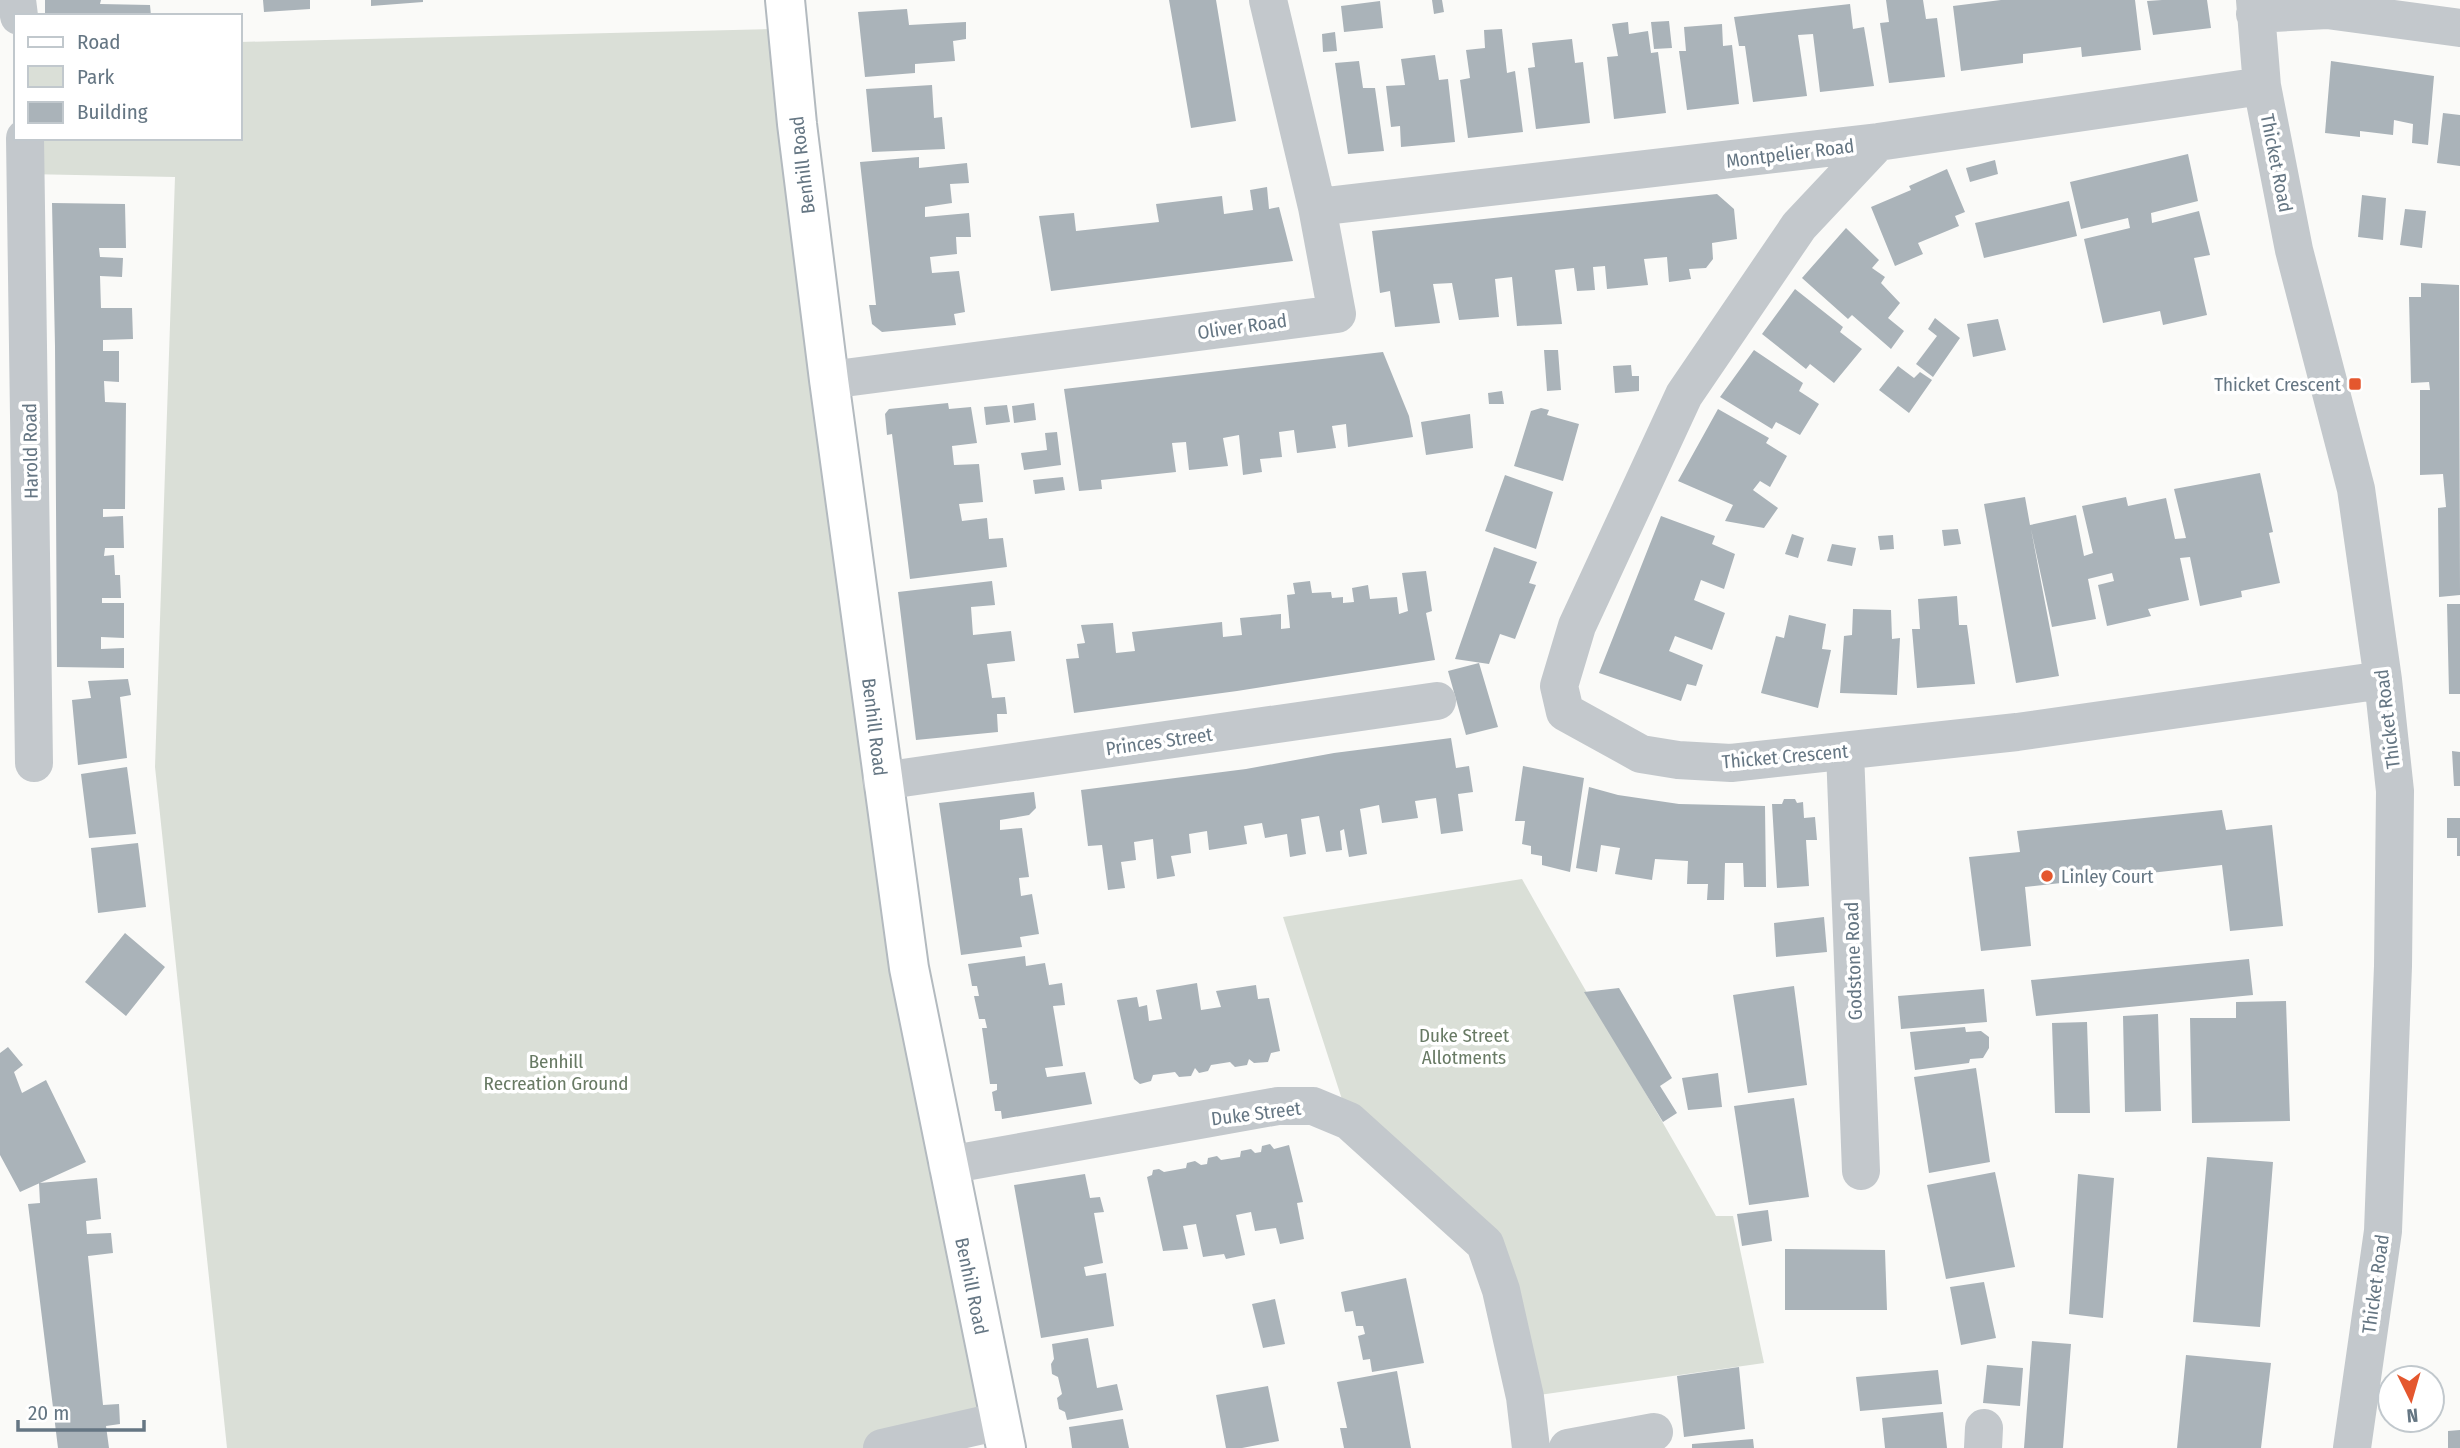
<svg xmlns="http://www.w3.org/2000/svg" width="2460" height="1448" font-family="'Fira Sans Condensed',sans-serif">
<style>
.green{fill:#dadfd7}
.building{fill:#aab3b9}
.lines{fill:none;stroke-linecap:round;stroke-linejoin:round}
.secondary-casing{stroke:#b3babf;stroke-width:42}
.street{stroke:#c3c8cc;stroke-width:38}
.secondary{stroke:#fff;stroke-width:38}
.poi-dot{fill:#e4572e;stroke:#fff;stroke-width:2.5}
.labels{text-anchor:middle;stroke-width:7;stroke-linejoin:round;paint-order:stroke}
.street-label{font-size:19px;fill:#657683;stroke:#fff}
.poi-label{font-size:19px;fill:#657683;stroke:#fff;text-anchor:end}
.park-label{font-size:19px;fill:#687a64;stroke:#fff}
</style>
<rect width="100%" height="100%" fill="#fafaf8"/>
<path class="green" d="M772,29L1000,1421L882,1448H227L155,767L175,177L26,174L25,138H240V42Z
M1522,879C1585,992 1653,1103 1716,1216H1733L1764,1363L1525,1397L1501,1290L1349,1121L1283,917Z"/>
<path class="building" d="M45,0H101L100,4L150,5L151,16H45Z
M263,0H310V9L264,12Z
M371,0H423V2L371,6Z
M1169,0H1216L1236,121L1191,128Z
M1432,0H1442L1444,12L1434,14Z
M1886,0H1923L1926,19L1937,18L1945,77L1889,83L1880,23L1889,22Z
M2001,0H2135L2141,50L2082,57L2081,47L2023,54V63L1961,71L1953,6Z
M2162,0H2207L2211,28L2153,35L2147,1Z
M1380,1L1383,28L1344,32L1341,6Z
M1850,4L1853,29L1864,27L1874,86L1820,92L1813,34L1798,35L1807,96L1753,102L1745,46H1739L1734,17Z
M907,9L909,25L966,22V39L953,41L955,61L915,64V73L865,77L858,12Z
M1669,21L1672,48L1654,49L1651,22Z
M1628,22L1629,34L1648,31L1651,53L1658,52L1666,113L1614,119L1607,57L1618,56L1612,24Z
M1722,24L1723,46L1732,45L1739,104L1687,110L1679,51H1686L1684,27Z
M1502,29L1507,73L1515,71L1523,132L1468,138L1460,80L1470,78L1466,50L1485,48L1484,30Z
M1335,32L1337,51L1323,52L1322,34Z
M1572,39L1575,63L1583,62L1590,123L1536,129L1528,68L1535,67L1532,43Z
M1435,55L1439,80L1448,79L1455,142L1401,147L1400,126L1391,127L1386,86L1405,85L1401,59Z
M1359,61L1363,88H1375L1384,151L1348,154L1335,63Z
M2331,61L2434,76L2428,145L2412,143L2413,124L2394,120L2393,135L2360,131V137L2325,133Z
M932,85L934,118L942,117L945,149L872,152L866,89Z
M2443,113L2460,115V166L2437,163Z
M2188,154L2198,201L2151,213L2152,223L2199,211L2210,255L2194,258L2207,315L2163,325L2160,311L2103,323L2084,239L2130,228L2128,218L2081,229L2070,182Z
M919,157V168L967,163L969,183L950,184L952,203L925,207V217L969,213L971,237H956L957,254L930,257L932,273L959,271L965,312L954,314L956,325L882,332L872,324L869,305H876L860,162Z
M1995,160L1998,174L1970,182L1966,168Z
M1947,169L1965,212L1955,216L1959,226L1918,243L1923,254L1895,266L1871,207L1911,190L1909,186Z
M1267,187L1269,209L1279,207L1293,261L1051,291L1039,216L1074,213L1076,231L1159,222L1156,204L1222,196L1224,214L1253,210L1250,190Z
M1717,194L1734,209L1737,239L1712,243L1713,259L1706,268L1689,269L1691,279L1669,282L1667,257L1644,259L1648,285L1607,289L1605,266L1593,267L1595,290L1577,291L1574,268L1555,270L1562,324L1517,326L1512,277L1495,279L1499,317L1459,320L1452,283L1433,284L1440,323L1395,327L1390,291L1380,293L1372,231Z
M2362,195L2386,198L2383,240L2358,237Z
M2069,201L2077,236L1984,258L1975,223Z
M52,203L125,204L126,248H99L100,257L123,258L122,277L100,276L101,308H132L133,339L103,340V351H119V382L104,381L105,402L126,403L125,509H103V517L123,516L124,548H105L104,556L114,555L115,575H120L121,598H102V603H124V638L101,637V649L124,648V668L57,667L55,346Z
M2405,209L2426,211L2422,248L2400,245Z
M1846,228L1879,260L1872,268L1885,277L1881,283L1900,303L1888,318L1904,331L1891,349L1852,315L1848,319L1802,278Z
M2421,283L2459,285L2460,595L2439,597L2438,508L2446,507L2443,474L2420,475V390H2430L2429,382L2411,383L2409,297H2421Z
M1795,289L1843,327L1840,332L1862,349L1834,383L1810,364L1806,369L1762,334Z
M1935,318L1960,338L1933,377L1916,364L1937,336L1928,329Z
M1998,319L2006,350L1973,357L1967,324Z
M1544,350H1558L1561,390L1547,391Z
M1754,350L1803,383L1799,391L1819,404L1800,435L1776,422L1772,429L1720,397Z
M1383,352L1409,416L1413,437L1348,447L1346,424L1332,426L1336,448L1297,453L1294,430L1279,432L1282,457L1260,459L1262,472L1243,475L1239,435L1223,438L1228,466L1189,470L1186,442L1172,443L1176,472L1101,480L1102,489L1079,491L1064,389Z
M1631,365L1632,376H1639V391L1615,393L1613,366Z
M1898,366L1914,378L1920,372L1932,380L1909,413L1879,390Z
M1502,391L1504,404H1489L1488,393Z
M948,403L949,409L971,407L977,443L952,446L954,465L979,464L983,502L959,504L962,521L987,518L989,539L1003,538L1007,567L910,579L892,434L887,435L885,414L889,409Z
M1034,403L1036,420L1014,423L1012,406Z
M1007,405L1010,422L986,425L984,407Z
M1541,408L1549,410L1547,415L1579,424L1563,481L1514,466L1531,411Z
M1718,409L1769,438L1766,443L1787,456L1770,487L1760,481L1753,490L1778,508L1764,528L1725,521L1733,505L1678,481Z
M1470,414L1473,448L1426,455L1421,422Z
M1057,432L1061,465L1024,470L1021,453L1047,450L1045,433Z
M2260,473L2273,532L2269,533L2280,583L2241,591L2242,597L2200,606L2190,557L2180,558L2189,600L2148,609L2151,616L2107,626L2098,585L2114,581L2112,573L2088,579L2096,619L2052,627L2031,529L2059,676L2016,683L1984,504L2025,497L2030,525L2076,515L2084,556L2093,553L2082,506L2126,497L2128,506L2166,498L2175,539L2186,538L2174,489Z
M1505,475L1553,492L1536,549L1485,531Z
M1063,477L1065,490L1035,494L1033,480Z
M1661,516L1715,536L1712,544L1735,554L1724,589L1701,580L1694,600L1725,613L1712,650L1675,636L1669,651L1703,665L1696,686L1687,684L1681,701L1599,673Z
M1958,529L1961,544L1944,546L1942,530Z
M1792,534L1804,538L1798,558L1785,554Z
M1893,535L1894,549L1880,550L1878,536Z
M1832,544L1856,548L1852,566L1827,561Z
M1494,547L1537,562L1529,583L1536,585L1515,639L1500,634L1489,664L1455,659Z
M1426,571L1432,611L1426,613L1435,660L1237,691L1074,713L1066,659L1079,658L1077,644L1085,643L1081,625L1113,623L1116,653L1135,651L1132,632L1222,622L1223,637L1242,635L1240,618L1281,614V629L1290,628L1287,595L1295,594L1293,583L1310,581L1312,593L1331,592L1332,598L1343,597V603L1354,602L1352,588L1368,585L1370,599L1397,597L1399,614L1408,611L1402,573Z
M992,581L995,605L971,607L973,635L1011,631L1015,661L987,664L992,698L1005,697L1007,714H997L998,732L916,740L898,592Z
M1957,596L1959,625H1967L1975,684L1917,688L1912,629H1920L1918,599Z
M2447,604H2460V694H2449Z
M1853,609L1891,610L1892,639L1900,638L1897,695L1840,693L1844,636L1852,635Z
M1789,615L1826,624L1822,649L1831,650L1818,708L1761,693L1776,636L1784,638Z
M1479,663L1498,727L1466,735L1448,671Z
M128,679L131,695L120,697L127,758L78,765L72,700L91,698L88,681Z
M1451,738L1456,768L1469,766L1473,792L1458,794L1463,831L1441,834L1436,798L1415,801L1418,818L1382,823L1379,805L1360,809L1367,854L1349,857L1344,829L1340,831L1342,850L1326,852L1319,816L1301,819L1306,854L1290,857L1287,834L1265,838L1262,823L1244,826L1247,844L1209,850L1207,831L1189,834L1191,853L1171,856L1175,876L1157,879L1153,839L1134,842L1136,860L1121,862L1125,888L1108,890L1102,845L1088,846L1081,790L1246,769L1334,753Z
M2452,751L2460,752V786H2454Z
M1523,766L1584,778L1570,872L1542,865V856L1531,854V846L1522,844L1525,821H1515Z
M127,767L136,834L89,838L81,774Z
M1589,787L1618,795L1679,804L1765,806L1766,887H1744L1743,863H1725L1724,900H1707L1708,884H1687L1688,861L1655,859L1652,880L1615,874L1620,848L1601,845L1597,872L1576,868Z
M1034,792L1036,808L1029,815L1000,820V830L1022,828L1029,877L1019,878L1021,896L1032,894L1039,934L1020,937L1022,947L961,955L939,803Z
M1784,799H1795L1797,803L1803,802L1804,818L1815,817L1817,840H1806L1809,886L1777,888L1772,804H1782Z
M2222,810L2226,830L2272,825L2283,926L2230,931L2222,865L2025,887L2031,946L1981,951L1969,857L2020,852L2017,831Z
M2447,818H2460V856H2457V838H2447Z
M138,843L146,907L98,913L91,848Z
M1824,917L1827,952L1776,957L1774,923Z
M125,933L165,967L126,1016L85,982Z
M1025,956L1026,966L1045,963L1049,985L1062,983L1065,1005L1053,1006L1063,1066L1045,1068L1047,1077L1085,1072L1092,1104L1002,1119L1001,1111H995L992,1092L997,1090V1084H990L982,1028H987L985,1019H979L974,996H979L977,986H972L968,964Z
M2249,959L2253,995L2036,1016L2031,980Z
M1197,983L1201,1010L1221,1007L1216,991L1256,985L1258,999L1269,998L1280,1051L1271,1053L1268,1062L1254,1063L1249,1059L1247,1065L1235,1067L1230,1062L1211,1065L1208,1071L1199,1073L1195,1068L1191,1076L1179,1077L1175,1072L1153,1075L1151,1081L1140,1084L1134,1079L1117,1000L1137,997L1139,1007L1147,1005L1149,1021L1162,1019L1156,990Z
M1794,986L1807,1085L1748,1093L1733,995Z
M1619,988L1672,1078L1660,1086L1677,1113L1663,1122L1584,992Z
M1984,989L1987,1022L1901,1029L1898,996Z
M2286,1001L2290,1121L2192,1123L2190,1018H2236V1002Z
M2158,1014L2161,1111L2125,1112L2123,1016Z
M2087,1022L2090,1113H2055L2052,1023Z
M1965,1027L1966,1032L1981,1031L1989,1037V1048L1983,1058L1970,1059L1969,1063L1915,1070L1910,1032Z
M8,1047L23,1065L14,1072L22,1093L46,1080L86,1162L20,1192L0,1155V1053Z
M1976,1068L1990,1162L1929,1173L1914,1077Z
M1718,1073L1722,1107L1688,1110L1682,1078Z
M1794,1098L1809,1197L1749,1205L1734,1106Z
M1270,1144L1274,1149L1289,1145L1303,1202L1297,1203L1304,1239L1280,1244L1276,1228L1255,1231L1251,1212L1236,1215L1245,1255L1226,1259L1224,1254L1203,1257L1196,1224L1183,1226L1188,1249L1163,1251L1147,1177L1152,1175L1153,1170L1159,1169L1164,1172L1186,1168L1187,1163L1195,1161L1201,1165L1207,1164L1208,1158L1217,1156L1221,1160L1240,1157L1241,1151L1251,1149L1255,1153L1261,1152L1262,1146Z
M2207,1157L2273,1162L2260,1327L2193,1322Z
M1995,1172L2015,1267L1946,1279L1927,1185Z
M1085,1174L1090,1198L1100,1197L1104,1212L1094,1213L1103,1263L1084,1267L1086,1276L1106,1273L1114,1326L1041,1338L1014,1185Z
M2078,1174L2114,1178L2103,1318L2069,1314Z
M97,1178L101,1219L86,1221L87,1234L111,1233L113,1253L88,1256L103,1405L119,1404L120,1424L106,1426L109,1448H58L28,1204L40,1203L39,1183Z
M1768,1210L1772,1241L1742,1246L1737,1214Z
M1785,1249L1885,1250L1887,1310H1785Z
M1406,1278L1424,1363L1372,1372L1370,1359L1363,1360L1358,1336L1365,1334L1363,1326H1356L1353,1311L1345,1312L1341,1292Z
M1984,1282L1996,1338L1961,1345L1950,1287Z
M1275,1299L1285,1344L1263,1348L1252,1304Z
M1088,1338L1097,1388L1117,1384L1123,1410L1067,1420L1065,1412L1059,1409L1057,1398L1062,1394L1058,1377L1052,1374L1051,1364L1054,1359L1052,1344Z
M2032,1341L2071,1344L2063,1448H2024Z
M2186,1355L2271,1363L2261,1448H2177Z
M1987,1365L2023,1368L2020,1406L1983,1403Z
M1739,1367L1745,1429L1684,1437L1677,1376Z
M1938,1370L1942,1404L1860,1411L1856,1377Z
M1397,1371L1411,1448H1344L1340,1428H1347L1337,1382Z
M1268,1386L1279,1441L1242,1448H1226L1216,1395Z
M1943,1412L1947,1448H1885L1882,1418Z
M1123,1419L1129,1448H1072L1069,1427Z
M2460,1430V1448H2448V1431Z
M1753,1439L1754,1448H1692V1444Z"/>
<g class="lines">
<g class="secondary-casing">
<path id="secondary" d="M785,0L797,124L829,380L909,968L1006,1448"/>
</g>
<path class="street" d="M17,0L19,16
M2255,0L2262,86L2294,250L2356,489L2383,680L2395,791L2393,966L2383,1231L2352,1448
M2255,14L2327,10L2460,28
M25,138L34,763
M1878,142L1799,226L1684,395L1577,626L1559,686L1565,712L1641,754L1678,760L1731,763L2017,732L2383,680
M1317,207L1878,142L2262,86
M829,380L1337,314L1317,207L1268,0
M1845,751L1861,1171
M882,781L1437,701
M948,1165L1278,1106H1313L1349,1121L1485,1244L1501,1290L1525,1397L1531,1448
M882,1448L1000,1421
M1568,1448L1654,1432
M1983,1448L1984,1428"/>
<use href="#secondary" class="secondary"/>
</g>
<g class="poi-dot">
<rect x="2348" y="377" width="14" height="14" rx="3.5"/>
<circle cx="2047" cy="876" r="7"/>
</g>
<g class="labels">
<g class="street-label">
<text transform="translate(1790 153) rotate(-7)" y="7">Montpelier Road</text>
<text transform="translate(2277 163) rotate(79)" y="7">Thicket Road</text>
<text transform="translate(802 165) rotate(-97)" y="7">Benhill Road</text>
<text transform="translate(1242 326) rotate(-8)" y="7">Oliver Road</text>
<text transform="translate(30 451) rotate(-91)" y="7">Harold Road</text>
<text transform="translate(2387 719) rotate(-97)" y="7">Thicket Road</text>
<text transform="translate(875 727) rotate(83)" y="7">Benhill Road</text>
<text transform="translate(1159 741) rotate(-8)" y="7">Princes Street</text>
<text transform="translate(1785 756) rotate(-5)" y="7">Thicket Crescent</text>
<text transform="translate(1853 961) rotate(-92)" y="7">Godstone Road</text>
<text transform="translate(1256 1113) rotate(-7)" y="7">Duke Street</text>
<text transform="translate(2375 1284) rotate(-82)" y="7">Thicket Road</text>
<text transform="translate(972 1286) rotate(78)" y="7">Benhill Road</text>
</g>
<g class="poi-label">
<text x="2341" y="391">Thicket Crescent</text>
<text x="2061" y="883" text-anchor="start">Linley Court</text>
</g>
<g class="park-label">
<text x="1464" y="1042">Duke Street<tspan x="1464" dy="22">Allotments</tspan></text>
<text x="556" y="1068">Benhill<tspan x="556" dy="22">Recreation Ground</tspan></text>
</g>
</g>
<rect x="14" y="14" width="228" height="126" fill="#ffffff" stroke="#c1c8cd" stroke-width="2"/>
<rect x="28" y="37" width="35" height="10" fill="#ffffff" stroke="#c1c8cd" stroke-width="2"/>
<text x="77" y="49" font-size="21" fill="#657683">Road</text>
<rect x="28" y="66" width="35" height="21" fill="#dadfd7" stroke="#c1c8cd" stroke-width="2"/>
<text x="77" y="84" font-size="21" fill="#657683">Park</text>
<rect x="28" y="102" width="35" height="21" fill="#aab3b9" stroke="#c1c8cd" stroke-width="2"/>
<text x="77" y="119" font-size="21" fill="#657683">Building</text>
<g transform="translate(2411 1399) rotate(175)"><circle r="33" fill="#ffffff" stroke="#c1c8cd" stroke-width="2"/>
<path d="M0-5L12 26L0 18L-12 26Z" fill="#e4572e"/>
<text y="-10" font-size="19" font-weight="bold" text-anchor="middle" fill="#657683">N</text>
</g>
<path d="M18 1420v10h126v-10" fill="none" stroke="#657683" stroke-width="3.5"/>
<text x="28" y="1420" font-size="21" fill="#657683" stroke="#ffffff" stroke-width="5" paint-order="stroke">20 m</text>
</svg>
